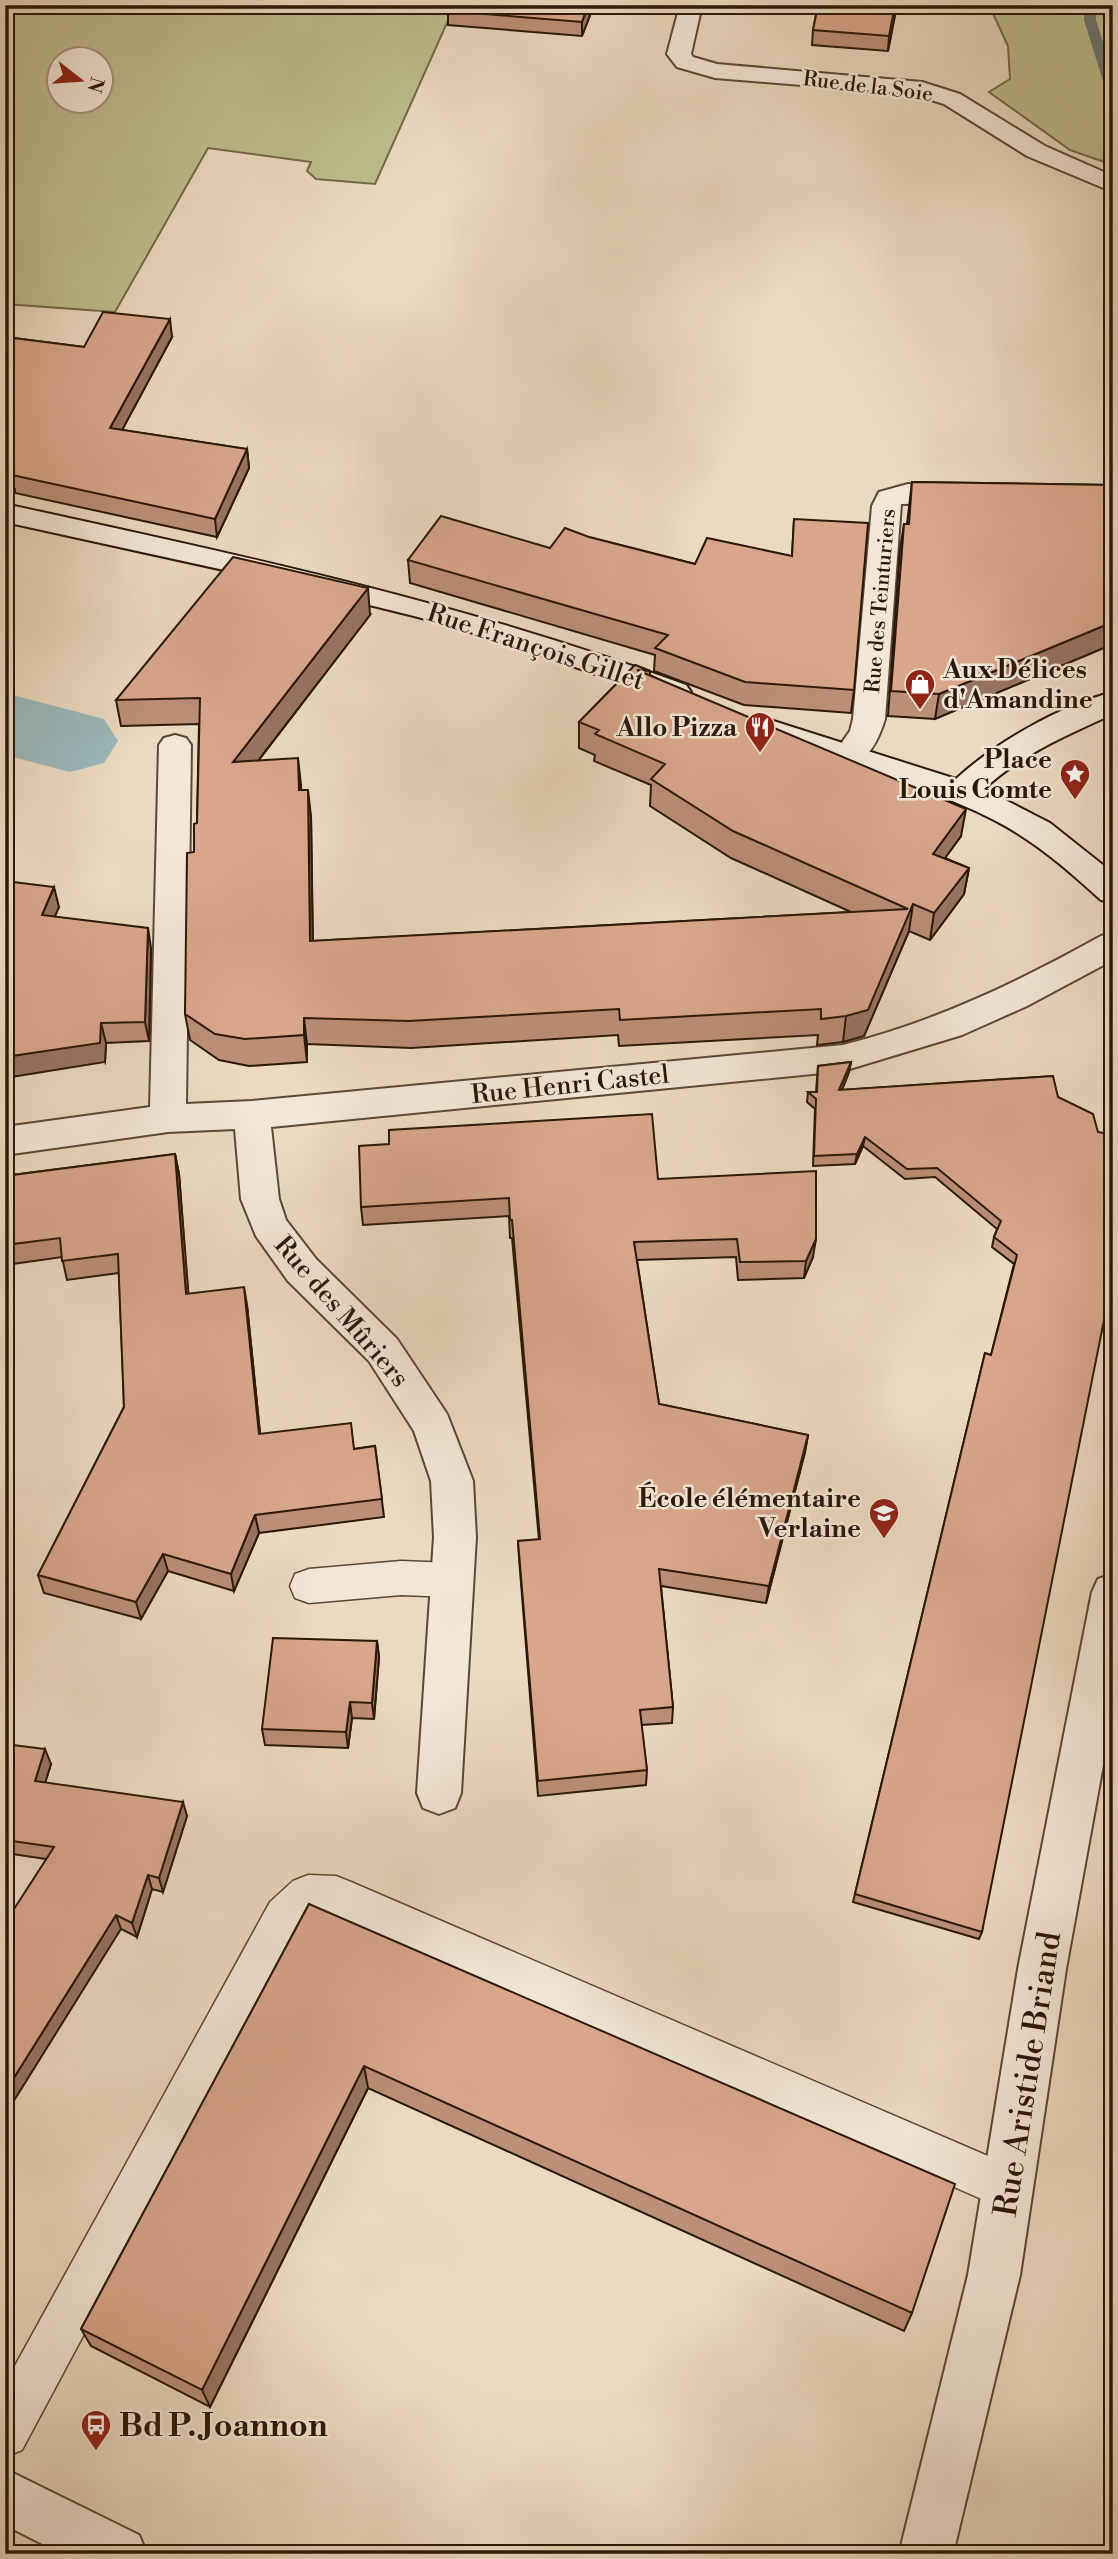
<svg xmlns="http://www.w3.org/2000/svg" width="1118" height="2559" font-family="'Libre Bodoni',serif">
<style>
.green{fill:#bebd8e;stroke:#746a4b;stroke-width:2;fill-rule:evenodd}
.lines{fill:none;stroke-linecap:round;stroke-linejoin:round}
.stream{fill:#6e7874;fill-rule:evenodd}
.river{fill:#9bb8bc;fill-rule:evenodd}
.service-casing{stroke:#5a4836;stroke-width:3}
.minor-casing{stroke:#5a4836;stroke-width:4}
.secondary-casing{stroke:#2a1808;stroke-width:4}
.service{fill:#f2e7d7;fill-rule:evenodd}
.minor{fill:#f2e7d7;fill-rule:evenodd}
.secondary{fill:#f2e7d7;fill-rule:evenodd}
.wall{fill:#bb8f78;stroke:#2a1808;stroke-width:2}
.shaded-wall{fill:#987462;stroke:#2a1808;stroke-width:2}
.building{fill:#d9a68c;stroke:#2a1808;stroke-width:2}
.labels{text-anchor:middle;stroke-width:5;stroke-linejoin:round;paint-order:stroke}
.far-street-label{font-size:21px;fill:#2a1808;stroke:#f2e7d7}
.street-label{font-size:26px;fill:#2a1808;stroke:#f2e7d7}
.poi-label{font-size:26px;font-weight:bold;fill:#2a1808;stroke:#f2e7d7;text-anchor:end}
.near-street-label{font-size:32px;fill:#2a1808;stroke:#f2e7d7}
.near-poi-label{font-size:32px;font-weight:bold;fill:#2a1808;stroke:#f2e7d7;text-anchor:start}
</style>
<rect width="100%" height="100%" fill="#ebdac1"/>
<filter id="stains"><feTurbulence type="fractalNoise" baseFrequency=".00286" numOctaves="4"/><feColorMatrix values="0 0 0 0 .2 0 0 0 0 .09 0 0 0 0 .02 0 0 0 .5 -.17"/></filter>
<radialGradient id="worn" r=".72"><stop offset=".6" stop-color="#630" stop-opacity="0"/><stop offset="1" stop-color="#630" stop-opacity=".3"/></radialGradient>
<path class="green" d="M5,5H455L375,184L316,179L307,171L311,162L208,148L115,312L5,304ZM60,60H102V102H60Z
M989,5H1113V165L1070,150L989,92L1010,79L1008,46Z"/>
<g class="lines">
<path class="stream" d="M1084,5H1096V20L1113,74V97L1107,94L1084,20Z"/>
<path class="river" d="M5,693L104,719L118,741L104,763L70,772L5,755Z"/>
<g class="service-casing">
<path id="service" d="M401,1561L452,1563L466,1568L471,1580L466,1592L452,1597L401,1595L309,1603L295,1598L290,1586L295,1574L309,1569Z
M308,1875L336,1876L351,1882L1025,2172L1032,2188L1025,2204L1009,2211L334,1916L316,1915L300,1930L22,2450L5,2457V2384L270,1902L293,1881Z"/>
</g>
<g class="minor-casing">
<path id="minor" d="M680,5H702L691,54L693,57L717,64L922,82L960,94L1045,146L1113,176V192L1027,156L944,104L912,94L715,78L677,67L667,54Z
M908,484L974,488L978,494L974,500L964,503L901,504L885,719C878,742 865,770 838,762L833,755L850,731L853,719L872,506L879,492Z
M175,735L186,738L191,745L186,1104L252,1101L843,1045C935,1022 1018,982 1101,936L1113,933V960L1027,1006L962,1035L843,1071L271,1127L279,1199L286,1220L316,1259L397,1339L447,1414L473,1481L476,1537L461,1793L455,1808L439,1814L423,1808L417,1793L434,1537L431,1481L414,1431L369,1361L288,1281L256,1236L241,1199L235,1129L168,1132L5,1155V1127L150,1107L159,745L164,738Z
M1113,1574V1710L1066,1969L1020,2275L953,2554H899L968,2275L1018,1969L1092,1592L1098,1579Z
M5,2469L139,2535L147,2554H62L5,2525Z"/>
</g>
<g class="secondary-casing">
<path id="secondary" d="M5,504C236,554 465,603 686,685L691,692L686,699L675,702L501,641L418,617L260,578L5,522Z
M1113,692V714C1067,735 1020,755 984,789L1050,823L1113,873V903L1101,900C1068,870 1035,841 994,820C921,782 832,764 753,735L748,728L753,721L764,718L956,779C996,742 1060,706 1113,692Z"/>
</g>
<use href="#service" class="service"/>
<use href="#minor" class="minor"/>
<use href="#secondary" class="secondary"/>
</g>
<path class="wall" d="M594,5L582,36L448,25V11Z
M818,5H897L888,51L812,45L813,30Z
M5,337L84,347L172,337L122,430L247,449L249,468L217,537L15,493V489L5,487Z
M912,482L1113,485V644L935,719L888,716L900,549L904,524H907Z
M794,519L854,690L851,713L744,705L654,671L655,655L410,583L408,560L550,548L589,537L695,564L792,556Z
M370,615L259,760L301,790L311,816L313,941L851,912L731,858L650,806L651,785L594,761L595,755L579,748V722L635,665L650,671V675L961,836L945,858L969,868L964,894L930,940L909,931L864,1036L843,1042L817,1045L818,1035L619,1046L618,1035L411,1048L307,1044V1062L249,1066L219,1060L190,1040L185,1014L194,852L197,823L199,724L121,726L116,700Z
M5,881L59,907L54,917L151,948L149,1041L106,1043L105,1062Z
M851,1062L849,1072L842,1090L1053,1076L982,1932L979,1939L853,1902L985,1353L991,1355L1014,1264L992,1247L994,1237L997,1229L935,1177L905,1179L863,1146L855,1164L813,1166L815,1109L807,1102L808,1092H816L818,1066Z
M175,1154L179,1174L188,1294L247,1305L260,1434L354,1449L375,1446L384,1517L259,1533L234,1591L168,1571L141,1619L44,1593L38,1575L124,1407L119,1273L67,1280L62,1257L5,1265V1176Z
M658,1179L813,1257L804,1278L738,1280L736,1257L637,1260L659,1404L808,1435L805,1452L766,1603L661,1586L673,1707L672,1723L641,1725L647,1770L646,1785L538,1796L519,1558L518,1541L539,1540L512,1238H510L509,1216L363,1225L361,1207Z
M377,1641L379,1657L374,1719L352,1718L348,1748L265,1745L262,1729Z
M5,1744L51,1764L45,1783L187,1816L163,1892L152,1889L137,1937L121,1929L46,1859L5,1853Z
M309,1904L912,2313L904,2331L368,2088L210,2407L91,2346L81,2329Z"/>
<path class="shaded-wall" d="M588,5H594L582,36V22Z
M895,5H897L888,51L889,36Z
M170,319L172,337L113,447L110,428Z
M247,449L249,468L217,537L215,519Z
M368,588L370,615L237,788L233,762Z
M1113,622V644L935,719L939,694Z
M298,758L301,785L302,817L299,790Z
M308,790L311,816L313,968L310,941Z
M966,809L961,836L929,880L933,854Z
M969,868L964,894L930,940L934,913Z
M54,887L59,907L47,935L42,915Z
M913,904L909,931L864,1036L843,1042L846,1016Z
M148,928L151,948L149,1041L145,1022Z
M304,1018L307,1044V1062L304,1035Z
M101,1023L106,1043L105,1062L5,1078V1057Z
M851,1062L849,1072L838,1100L839,1090Z
M865,1137L863,1146L855,1164L857,1154Z
M175,1154L179,1174L190,1313L186,1294Z
M816,1239L813,1257L804,1278L806,1261Z
M244,1287L247,1305L262,1452L259,1434Z
M808,1435L805,1452L766,1603L769,1586Z
M255,1515L259,1533L234,1591L231,1574Z
M163,1554L168,1571L141,1619L136,1602Z
M377,1641L379,1657L374,1719L372,1703Z
M350,1702L352,1718L348,1748L346,1732Z
M45,1749L51,1764L41,1796L35,1781Z
M183,1802L187,1816L163,1892L159,1878Z
M148,1875L152,1889L137,1937L132,1923Z
M116,1915L121,1929L5,2115V2092Z
M364,2066L368,2088L210,2407L202,2390Z"/>
<path class="building" d="M450,5H588L582,22L448,11Z
M818,5H895L889,36L813,30Z
M103,312L170,319L110,428L247,449L215,519L12,475L14,471L5,470V337L84,347Z
M912,482L1113,485V622L939,694L891,691L904,524H909Z
M441,516L550,548L565,528L589,537L695,564L707,538L792,556L794,519L868,523L854,690L745,682L655,648L668,635L408,560Z
M233,557L368,588L233,762L298,758L299,790H308L310,941L908,909L733,831L651,779L665,764L595,734L599,730L579,722L635,665L650,671L637,670L966,809L933,854L969,868L934,913L913,904L868,1010L846,1016L821,1019V1009L620,1020L619,1009L409,1021L304,1018V1035L245,1039L215,1034L185,1014L187,853L194,852V824L197,823L200,698L116,700Z
M5,881L54,887L42,915L148,928L145,1022L101,1023L100,1043L5,1057Z
M851,1062L839,1090L1053,1076L1058,1097L1093,1114L1098,1132L1113,1135V1275L982,1932L855,1894L985,1353L991,1355L1017,1255L994,1237L1001,1221L937,1168L907,1169L865,1137L857,1154L814,1156L816,1099L808,1092H817L818,1066Z
M652,1114L658,1179L816,1171V1239L806,1261L740,1262L737,1239L634,1242L659,1404L808,1435L769,1586L659,1569L673,1707L640,1710L647,1770L538,1781L518,1541L540,1539L512,1220H510L509,1198L361,1207L359,1146L389,1144V1130Z
M175,1154L186,1294L244,1287L259,1434L351,1423L354,1449L375,1446L382,1499L255,1515L231,1574L163,1554L136,1602L38,1575L124,1407L118,1254L62,1261L60,1238L5,1245V1176Z
M273,1638L377,1641L372,1703L350,1702L346,1732L262,1729Z
M5,1744L45,1749L35,1781L183,1802L159,1878L148,1875L132,1923L116,1915L5,2092V1923L54,1847L5,1840Z
M309,1904L955,2184L912,2313L364,2066L202,2390L81,2329Z"/>
<defs>
<g id="shop-pin" transform="scale(1.575)"><path d="M0 17L-7.5 6A9.5 9.5 0 1 1 7.5 6Z" fill="#8f2418" stroke="#f2e7d7"/><path d="M-5-2.5h2.3a2.7 3.5 0 0 1 5.4 0H5L5.5 6h-11ZM-1.5-2.5h3a1.5 2.3 0 0 0-3 0Z" fill="#fff"/></g>
<g id="restaurant-pin" transform="scale(1.575)"><path d="M0 17L-7.5 6A9.5 9.5 0 1 1 7.5 6Z" fill="#8f2418" stroke="#f2e7d7"/><path d="M-5-6h1v4h1v-4h1v4h1v-4h1v5L-1.5 .5V6h-2V.5L-5-1ZM5-6V6H3V1.5H1.5Q1.5-4 5-6Z" fill="#fff"/></g>
<g id="sight-pin" transform="scale(1.575)"><path d="M0 17L-7.5 6A9.5 9.5 0 1 1 7.5 6Z" fill="#8f2418" stroke="#f2e7d7"/><path d="M0-6L1.8-2.2L6-1.7L2.9 1.2L3.7 5.4L0 3.3L-3.7 5.4L-2.9 1.2L-6-1.7L-1.8-2.2Z" fill="#fff"/></g>
<g id="school-pin" transform="scale(1.575)"><path d="M0 17L-7.5 6A9.5 9.5 0 1 1 7.5 6Z" fill="#8f2418" stroke="#f2e7d7"/><path d="M0-5L7-2L0 1L-7-2ZM-4 1L0 2.5L4 1V4Q0 6-4 4Z" fill="#fff"/></g>
<g id="bus-pin" transform="scale(1.575)"><path d="M0 17L-7.5 6A9.5 9.5 0 1 1 7.5 6Z" fill="#8f2418" stroke="#f2e7d7"/><path d="M-5-6H5V4H4V6H2V4H-2V6H-4V4H-5ZM-3.5-4V0h7V-4ZM-3.5 1.2v1.5H-2V1.2ZM2 1.2v1.5H3.5V1.2Z" fill="#fff"/></g>
</defs>
<g fill-rule="evenodd">
<use href="#shop-pin" x="920" y="684"/>
<use href="#restaurant-pin" x="760" y="727"/>
<use href="#sight-pin" x="1075" y="774"/>
<use href="#school-pin" x="884" y="1513"/>
<use href="#bus-pin" x="96" y="2425"/>
</g>
<g class="labels">
<g class="far-street-label">
<text transform="translate(868 86) rotate(7)" y="7">Rue de la Soie</text>
<text transform="translate(880 601) rotate(-85)" y="7">Rue des Teinturiers</text>
</g>
<g class="street-label">
<text transform="translate(536 646) rotate(18)" y="9">Rue François Gillet</text>
<text transform="translate(570 1084) rotate(-6)" y="9">Rue Henri Castel</text>
<text transform="translate(342 1311) rotate(49)" y="9">Rue des Mûriers</text>
</g>
<g class="poi-label">
<text x="943" y="678" text-anchor="start">Aux Délices<tspan x="943" dy="30">d'Amandine</tspan></text>
<text x="737" y="736">Allo Pizza</text>
<text x="1052" y="768">Place<tspan x="1052" dy="30">Louis Comte</tspan></text>
<text x="861" y="1507">École élémentaire<tspan x="861" dy="30">Verlaine</tspan></text>
</g>
<g class="near-street-label">
<text transform="translate(1027 2074) rotate(-81)" y="11">Rue Aristide Briand</text>
</g>
<g class="near-poi-label">
<text x="119" y="2436">Bd P. Joannon</text>
</g>
</g>
<rect width="1118" height="2559" fill="none" stroke="#ebdac1" stroke-width="28"/>
<rect x="7" y="7" width="1104" height="2545" fill="none" stroke="#2a1808" stroke-width="3.5"/>
<rect x="14" y="14" width="1090" height="2531" fill="none" stroke="#2a1808" stroke-width="2"/>
<g transform="translate(80 80) rotate(107)"><circle r="33" fill="#f2e7d7" stroke="#a29484" stroke-width="2"/>
<path d="M0-5L12 26L0 18L-12 26Z" fill="#8f2418"/>
<text y="-10" font-size="19" font-weight="bold" text-anchor="middle" fill="#2a1808">N</text>
</g>
<rect width="100%" height="100%" filter="url(#stains)"/>
<rect width="100%" height="100%" fill="url(#worn)"/>
</svg>
